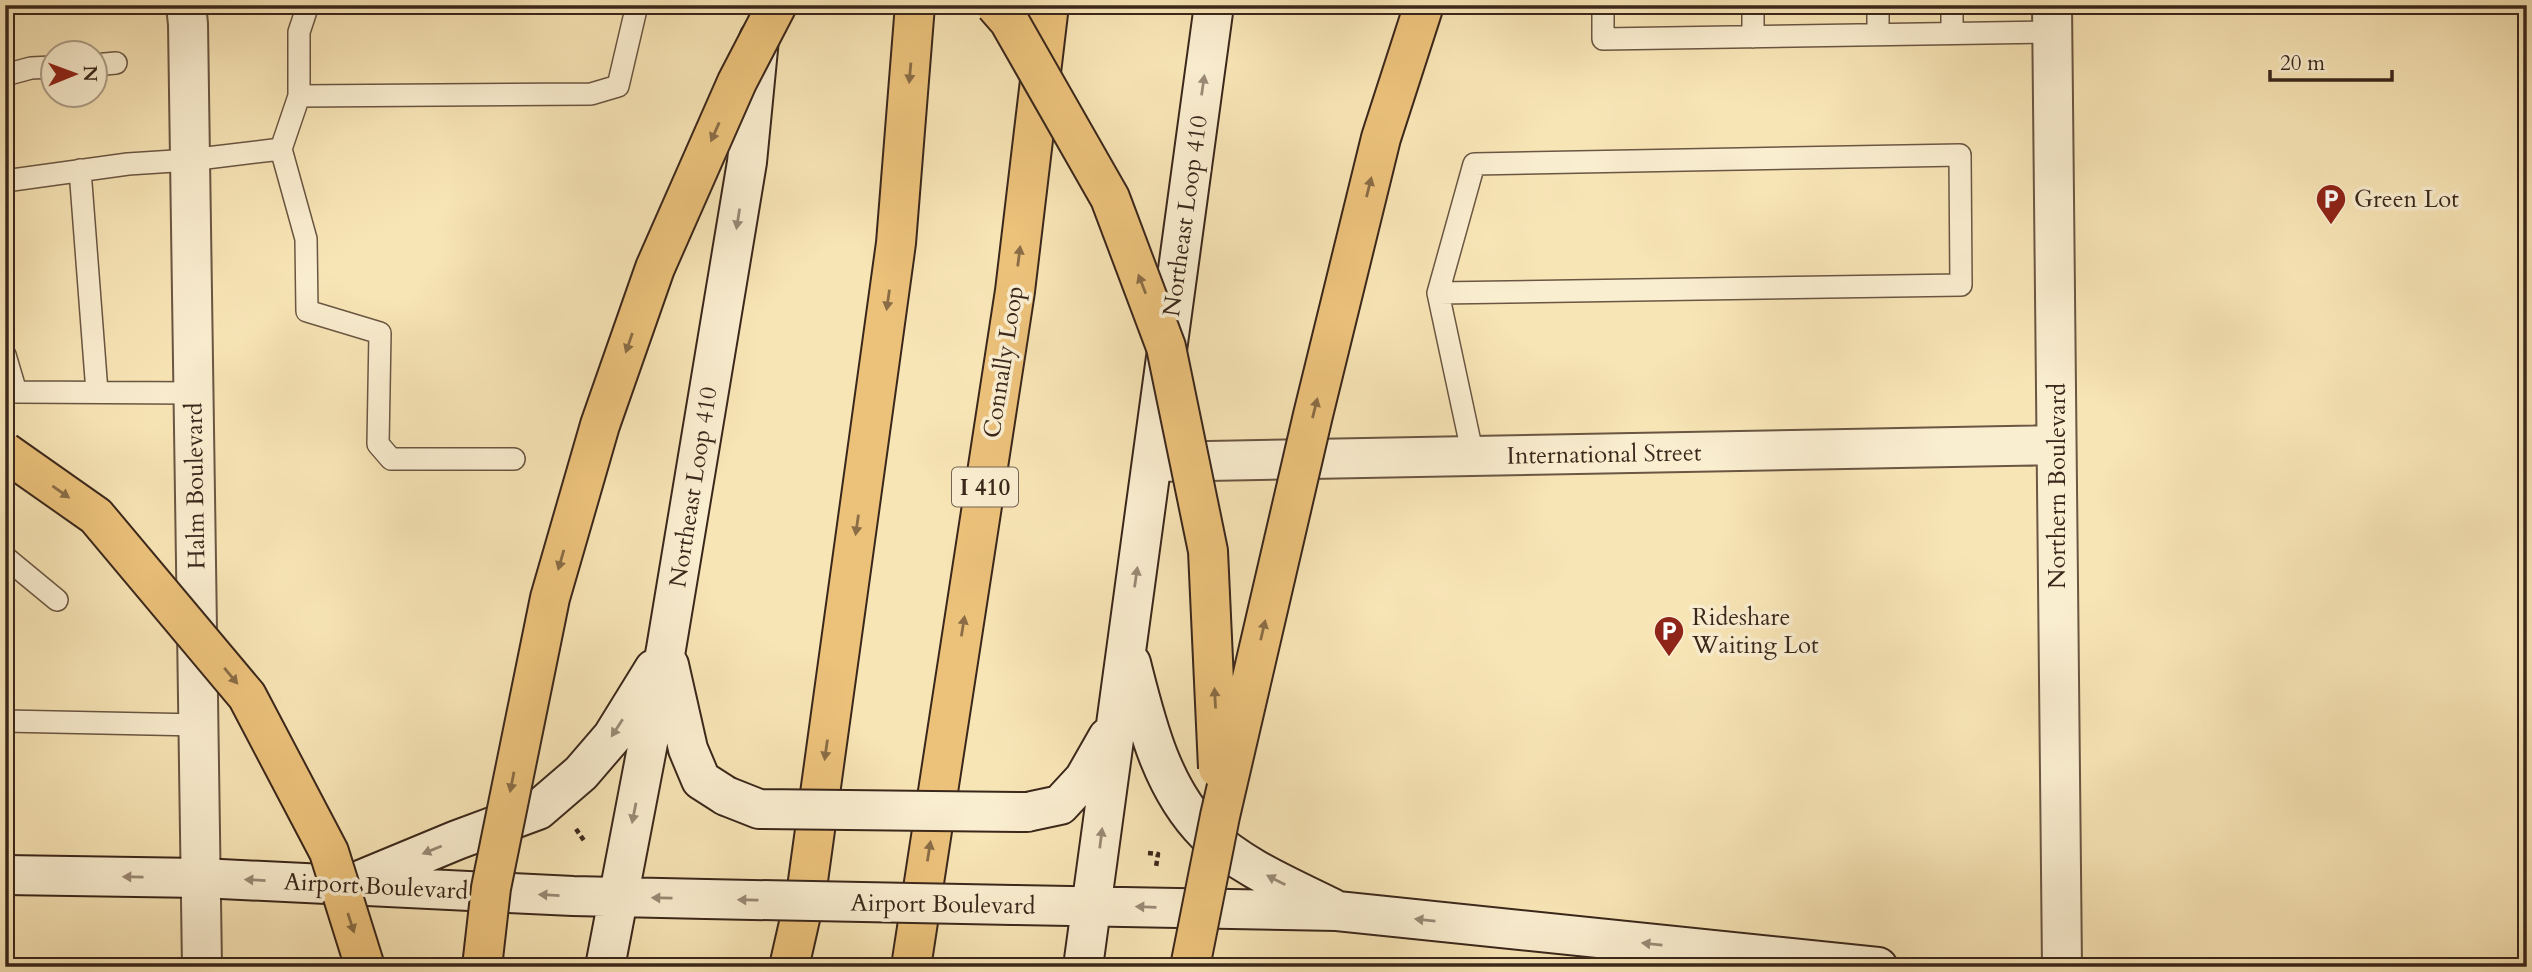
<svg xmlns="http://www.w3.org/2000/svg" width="2532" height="972" font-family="Cardo,serif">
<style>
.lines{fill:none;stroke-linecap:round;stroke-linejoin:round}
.lane-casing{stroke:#6a5642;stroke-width:24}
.street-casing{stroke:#6a5642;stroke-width:42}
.secondary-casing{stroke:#3a271b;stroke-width:42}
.highway-casing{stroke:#3a271b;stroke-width:42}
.path{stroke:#3a271b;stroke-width:4.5;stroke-dasharray:5 3.5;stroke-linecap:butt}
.lane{stroke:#faeed0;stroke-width:21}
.street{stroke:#faeed0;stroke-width:38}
.secondary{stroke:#faeed0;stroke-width:38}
.highway{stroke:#ecc27b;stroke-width:38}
.secondary-bridge-casing{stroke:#3a271b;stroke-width:42;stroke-linecap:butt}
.highway-bridge-casing{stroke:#3a271b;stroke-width:42;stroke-linecap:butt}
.secondary-bridge{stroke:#faeed0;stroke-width:38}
.highway-bridge{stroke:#ecc27b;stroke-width:38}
.oneway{fill:#8a6d46}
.oneway2{fill:#9a8a76}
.labels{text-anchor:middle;stroke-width:7;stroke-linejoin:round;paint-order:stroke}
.shield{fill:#faeed0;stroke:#746351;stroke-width:2}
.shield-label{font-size:23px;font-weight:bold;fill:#3a271b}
.poi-label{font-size:24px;fill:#3a271b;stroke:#faeed0;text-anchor:start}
.street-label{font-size:24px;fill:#3a271b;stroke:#faeed0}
</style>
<rect width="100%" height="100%" fill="#f8e5b6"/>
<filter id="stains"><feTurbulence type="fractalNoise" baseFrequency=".00286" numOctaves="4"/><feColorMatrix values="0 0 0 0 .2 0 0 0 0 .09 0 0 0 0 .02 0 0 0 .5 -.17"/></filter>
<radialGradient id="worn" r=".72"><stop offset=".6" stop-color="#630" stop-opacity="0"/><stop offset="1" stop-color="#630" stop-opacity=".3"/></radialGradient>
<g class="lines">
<g class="lane-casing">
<path id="lane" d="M1603,5V39L2053,32
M1753,5V37
M1878,5V34
M1952,5V33
M94,65L116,63
M5,75L31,68L52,67
M299,96L591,94L618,86L637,5
M281,149L306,239L307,311L380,333L378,444L391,459H514
M80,170L97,392
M5,181L128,164L190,160L281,149L299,96V32L308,5
M1438,293L1961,285L1960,155L1474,164L1438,293L1473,456
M5,355L16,392L194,393
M5,557L57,600
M5,721L199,725"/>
</g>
<g class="street-casing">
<path id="street" d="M186,5L188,24L202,967
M2052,5L2062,967
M1157,462L2056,445"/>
</g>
<g class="secondary-casing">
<path id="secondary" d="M1131,663C1146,722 1161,788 1207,834C1241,867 1290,887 1332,908
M669,665L688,749L701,780L726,796
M1027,812L1060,805L1084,779L1108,737
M5,875L201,878L573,896L706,899
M358,881L457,840L538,810L581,773L612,737L654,669
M1013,905L1337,911L1878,967
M605,967L666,649L747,162L759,39
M1083,967L1214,5"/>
</g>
<g class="highway-casing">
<path id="highway" d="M789,967L807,888L896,243L915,5
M911,967L1015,291L1049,5"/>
</g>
<path class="path" d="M576,829L585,842
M1148,853L1158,854L1156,867"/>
<use href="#lane" class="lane"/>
<use href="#street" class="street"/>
<use href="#secondary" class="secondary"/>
<use href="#highway" class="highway"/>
<g class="secondary-bridge-casing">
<path id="secondary-bridge" d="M726,796L759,809L1027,812
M706,899L1013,905"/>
</g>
<g class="highway-bridge-casing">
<path id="highway-bridge" d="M995,5L1009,21L1110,198L1166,347L1208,551L1218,768
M5,452L96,516L247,696L329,852L365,967
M482,967L491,888L550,598L600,425L655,268L737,82L777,5
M1190,967L1220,816L1313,415L1381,138L1424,5"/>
</g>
<use href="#secondary-bridge" class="secondary-bridge"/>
<use href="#highway-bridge" class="highway-bridge"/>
</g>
<defs><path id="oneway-solid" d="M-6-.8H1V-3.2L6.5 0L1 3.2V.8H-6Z" transform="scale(1.75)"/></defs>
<g class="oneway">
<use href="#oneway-solid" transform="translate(910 73) rotate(95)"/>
<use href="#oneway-solid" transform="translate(715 132) rotate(114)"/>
<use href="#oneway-solid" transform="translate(1369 187) rotate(-76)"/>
<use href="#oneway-solid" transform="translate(1019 256) rotate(-83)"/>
<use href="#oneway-solid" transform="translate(1142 284) rotate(-111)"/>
<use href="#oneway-solid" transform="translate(888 300) rotate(98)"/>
<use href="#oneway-solid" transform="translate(629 343) rotate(109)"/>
<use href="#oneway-solid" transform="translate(1315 408) rotate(-76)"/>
<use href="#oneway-solid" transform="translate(61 492) rotate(35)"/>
<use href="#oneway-solid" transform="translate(857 525) rotate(98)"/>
<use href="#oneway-solid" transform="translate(561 560) rotate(106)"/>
<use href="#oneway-solid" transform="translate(963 626) rotate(-81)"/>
<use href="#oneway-solid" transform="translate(1263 630) rotate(-77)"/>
<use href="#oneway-solid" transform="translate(231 676) rotate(50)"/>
<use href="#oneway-solid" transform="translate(1215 698) rotate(-93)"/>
<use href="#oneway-solid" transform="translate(826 750) rotate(98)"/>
<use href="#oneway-solid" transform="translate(512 782) rotate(101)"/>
<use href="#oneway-solid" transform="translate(929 851) rotate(-81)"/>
<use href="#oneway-solid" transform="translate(351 923) rotate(72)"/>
</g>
<g class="oneway2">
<use href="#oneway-solid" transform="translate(1203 85) rotate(-82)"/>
<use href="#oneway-solid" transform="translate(738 219) rotate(99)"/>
<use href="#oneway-solid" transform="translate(1136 577) rotate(-82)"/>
<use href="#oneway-solid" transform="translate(617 728) rotate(123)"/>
<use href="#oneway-solid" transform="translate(634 813) rotate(101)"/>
<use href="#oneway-solid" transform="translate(1101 838) rotate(-83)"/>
<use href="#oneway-solid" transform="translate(432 850) rotate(158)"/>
<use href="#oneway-solid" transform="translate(133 877) rotate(-179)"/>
<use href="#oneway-solid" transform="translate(255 880) rotate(-177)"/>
<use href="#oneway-solid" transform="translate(1276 880) rotate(-153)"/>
<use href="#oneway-solid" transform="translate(549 895) rotate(-177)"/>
<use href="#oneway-solid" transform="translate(662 898) rotate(-179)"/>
<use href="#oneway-solid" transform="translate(748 900) rotate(-179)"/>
<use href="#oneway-solid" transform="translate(1146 907) rotate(-178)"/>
<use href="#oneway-solid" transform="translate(1425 920) rotate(-174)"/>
<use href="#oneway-solid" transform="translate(1652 944) rotate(-174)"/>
</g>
<defs>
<g id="parking-pin" transform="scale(1.575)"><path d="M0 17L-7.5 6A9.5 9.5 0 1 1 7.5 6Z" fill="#8f2418" stroke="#faeed0"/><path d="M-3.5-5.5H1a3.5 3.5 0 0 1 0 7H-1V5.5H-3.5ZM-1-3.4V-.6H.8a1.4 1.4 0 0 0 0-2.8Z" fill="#fff"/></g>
</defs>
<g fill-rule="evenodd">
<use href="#parking-pin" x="2331" y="199"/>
<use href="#parking-pin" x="1669" y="631"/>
</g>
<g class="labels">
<rect class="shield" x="952" y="467.5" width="66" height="39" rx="5"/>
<g class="shield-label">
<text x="985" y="495">I 410</text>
</g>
<g class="poi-label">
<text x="2354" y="207">Green Lot</text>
<text x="1692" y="625">Rideshare<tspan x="1692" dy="28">Waiting Lot</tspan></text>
</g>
<g class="street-label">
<text transform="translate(1185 216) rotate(-82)" y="8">Northeast Loop 410</text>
<text transform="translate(1003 362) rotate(-81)" y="8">Connally Loop</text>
<text transform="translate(1604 454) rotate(-1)" y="8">International Street</text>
<text transform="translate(195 486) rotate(-91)" y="8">Halm Boulevard</text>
<text transform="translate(2057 486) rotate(-90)" y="8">Northern Boulevard</text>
<text transform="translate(693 487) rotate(-81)" y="8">Northeast Loop 410</text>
<text transform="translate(376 886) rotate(3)" y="8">Airport Boulevard</text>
<text transform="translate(943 904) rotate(1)" y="8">Airport Boulevard</text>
</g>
</g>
<rect width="2532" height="972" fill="none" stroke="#f8e5b6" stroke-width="28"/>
<rect x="7" y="7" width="2518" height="958" fill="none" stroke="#3a271b" stroke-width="3.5"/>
<rect x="14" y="14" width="2504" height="944" fill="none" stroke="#3a271b" stroke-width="2"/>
<g transform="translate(74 74) rotate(89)"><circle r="33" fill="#faeed0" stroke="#ad9e88" stroke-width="2"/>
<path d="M0-5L12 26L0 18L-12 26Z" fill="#8f2418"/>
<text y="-10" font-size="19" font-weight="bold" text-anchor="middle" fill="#3a271b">N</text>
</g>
<path d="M2270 70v10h122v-10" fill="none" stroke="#3a271b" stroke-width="3.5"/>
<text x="2280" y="70" font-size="21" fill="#3a271b" stroke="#faeed0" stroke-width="5" paint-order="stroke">20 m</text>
<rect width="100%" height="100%" filter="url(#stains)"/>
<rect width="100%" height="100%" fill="url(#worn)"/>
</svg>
